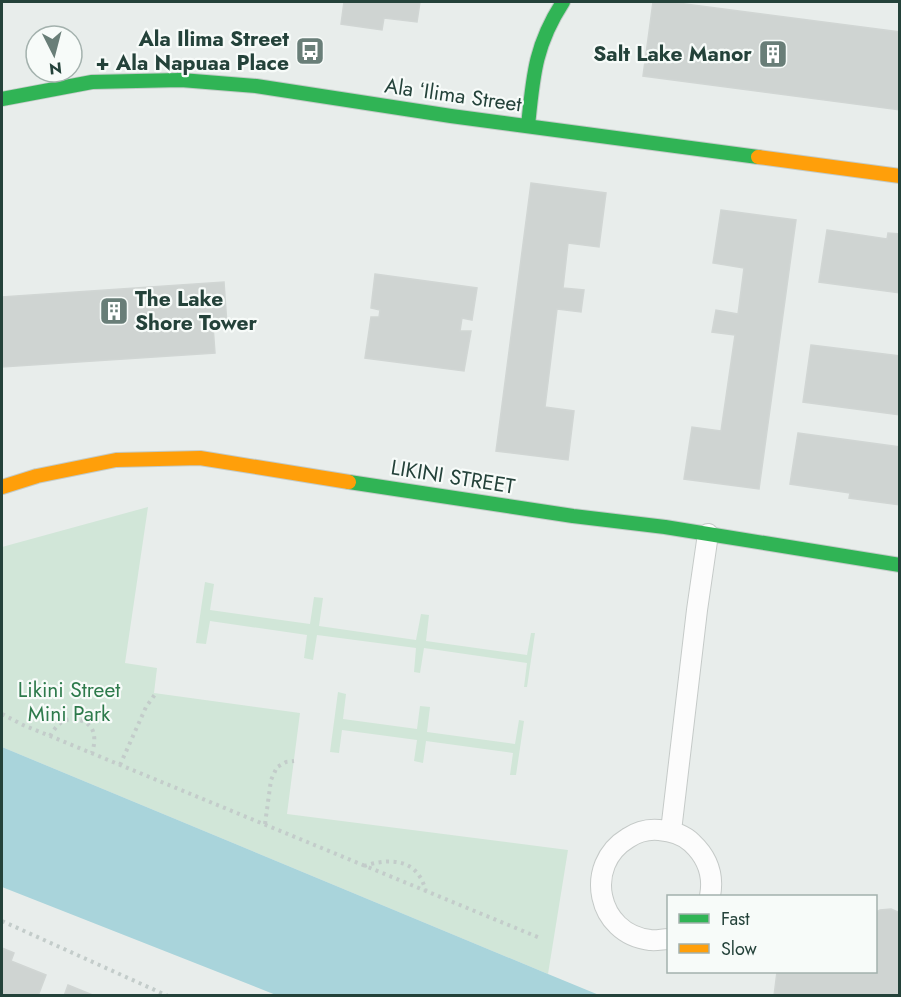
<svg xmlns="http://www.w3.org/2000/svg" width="901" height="997" font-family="Jost,sans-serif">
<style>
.green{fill:#d1e6d8}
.water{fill:#a9d4db}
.building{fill:#cfd4d2;stroke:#d1d6d4;stroke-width:1.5}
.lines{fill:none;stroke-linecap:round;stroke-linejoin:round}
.lane-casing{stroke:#c5cac8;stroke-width:22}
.fast-casing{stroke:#c3cbc8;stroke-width:16}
.slow-casing{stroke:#c3cbc8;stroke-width:16}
.path{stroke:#c3ccca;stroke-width:4;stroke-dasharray:3 4.5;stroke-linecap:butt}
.lane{stroke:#fcfcfc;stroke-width:20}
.fast{stroke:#30b455;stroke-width:14}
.slow{stroke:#ff9f0a;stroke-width:14}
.labels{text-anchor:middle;stroke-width:4.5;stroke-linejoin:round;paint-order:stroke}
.poi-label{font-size:21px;font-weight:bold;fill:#24423a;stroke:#f7fbf9;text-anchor:end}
.street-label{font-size:21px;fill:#24423a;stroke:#f7fbf9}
.park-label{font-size:21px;fill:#2d7a4b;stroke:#f7fbf9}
</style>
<rect width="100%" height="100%" fill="#e8edeb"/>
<path class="green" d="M148,507L125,663L157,668L154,693L300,713L287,814L568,850L548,974L2,747V547Z
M205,582L214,584L210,610L310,624L314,597L323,598L319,626L416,640L421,614L429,615L426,641L527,655L531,633H535L527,687H524L527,663L424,648L420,673L414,672L416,648L317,635L313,660L304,658L307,635L210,621L206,644L196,643Z
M338,692L346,694L343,719L417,729L420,706L430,707L427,732L515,744L519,720L524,721L516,775H510L513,753L426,741L423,763L414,761L417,740L342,730L339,753L330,752Z"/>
<path class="water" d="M2,747L548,974L599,995H276L2,887Z"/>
<path class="building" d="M344,2H420L417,22L384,18L382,30L341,24Z
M653,2H670L900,32V110L643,76Z
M531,183L606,193L599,247L568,243L563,288L584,290L581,312L557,309L545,407L574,411L568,460L496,451Z
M721,210L796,220L759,489L684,479L692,427L721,431L735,335L712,332L716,310L738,314L744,268L713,263Z
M827,230L887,239L888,233L900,234V293L819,282Z
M375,274L477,288L472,320L462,318L460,331H471L464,371L365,358L371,317H379L380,310L371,308Z
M224,282L227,325L213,326L215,353L2,367V297Z
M811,345L900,356V415L803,402Z
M798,433L900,447V505L849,498L850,493L790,484Z
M891,909L900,913V996H774L777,972H876V912L880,910Z
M2,948L14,953L11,961L46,975L38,996H2Z
M68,985L95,996H64Z"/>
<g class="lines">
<g class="lane-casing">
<path id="lane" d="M671,831L697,610L708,534
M668,939C663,939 656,941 650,940C597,934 583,865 628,838C637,832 648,829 659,830C671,831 683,834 692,843C708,858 714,875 710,896"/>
</g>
<g class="fast-casing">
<path id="fast" d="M2,99L92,82L181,80L256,86L451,116L758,157
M528,126C533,76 535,45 563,2
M349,482L573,516L665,527L900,565"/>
</g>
<g class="slow-casing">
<path id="slow" d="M758,157L900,176
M2,487L37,476L116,460L200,458L349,482"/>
</g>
<path class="path" d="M2,714L23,725L50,736L540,938
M50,736C53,731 57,725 62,722C72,716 87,720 92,729C96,737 94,746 92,753
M120,765L146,707L156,693
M265,824L271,780L277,767L286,762L294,761
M364,866C383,860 408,857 420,877C423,881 424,886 426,891
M2,921L168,996"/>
<use href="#lane" class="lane"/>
<use href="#fast" class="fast"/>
<use href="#slow" class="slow"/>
</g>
<defs>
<g id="bus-square" transform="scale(1.5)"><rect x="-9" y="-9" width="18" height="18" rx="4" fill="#697e78" stroke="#f7fbf9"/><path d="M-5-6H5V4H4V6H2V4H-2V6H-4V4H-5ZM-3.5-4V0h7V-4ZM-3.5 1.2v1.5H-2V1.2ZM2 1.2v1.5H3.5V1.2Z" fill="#fff"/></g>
<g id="building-square" transform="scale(1.5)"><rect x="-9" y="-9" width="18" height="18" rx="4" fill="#697e78" stroke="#f7fbf9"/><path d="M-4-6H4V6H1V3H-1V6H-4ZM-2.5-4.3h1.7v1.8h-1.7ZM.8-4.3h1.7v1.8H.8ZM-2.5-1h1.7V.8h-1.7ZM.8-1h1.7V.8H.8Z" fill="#fff"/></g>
</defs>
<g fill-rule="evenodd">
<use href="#bus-square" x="310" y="51"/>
<use href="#building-square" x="773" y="54"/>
<use href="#building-square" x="114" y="311"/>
</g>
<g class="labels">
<g class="poi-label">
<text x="289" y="46">Ala Ilima Street<tspan x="289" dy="24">+ Ala Napuaa Place</tspan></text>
<text x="752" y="61">Salt Lake Manor</text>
<text x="135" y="306" text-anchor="start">The Lake<tspan x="135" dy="24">Shore Tower</tspan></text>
</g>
<g class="street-label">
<text transform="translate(453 95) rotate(8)" y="7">Ala ʻIlima Street</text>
<text transform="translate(453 477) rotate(9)" y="7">LIKINI STREET</text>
</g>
<g class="park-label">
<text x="69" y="697">Likini Street<tspan x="69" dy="24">Mini Park</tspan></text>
</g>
</g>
<rect width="901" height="997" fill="none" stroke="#24423a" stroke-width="6"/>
<rect x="667" y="895" width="210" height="78" fill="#f7fbf9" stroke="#a3b1ad" stroke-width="1.5"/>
<rect x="679" y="914" width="30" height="9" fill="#30b455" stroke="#a3b1ad" stroke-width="1.5"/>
<text x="721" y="925" font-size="18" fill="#24423a">Fast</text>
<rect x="679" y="944" width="30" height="9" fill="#ff9f0a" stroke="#a3b1ad" stroke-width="1.5"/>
<text x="721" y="955" font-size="18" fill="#24423a">Slow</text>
<g transform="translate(54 54) rotate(174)"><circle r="28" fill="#f7fbf9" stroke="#a3b1ad" stroke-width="1.5"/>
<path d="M0-4.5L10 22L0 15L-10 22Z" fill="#697e78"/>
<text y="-9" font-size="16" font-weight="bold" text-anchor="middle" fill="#24423a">N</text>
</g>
</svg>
